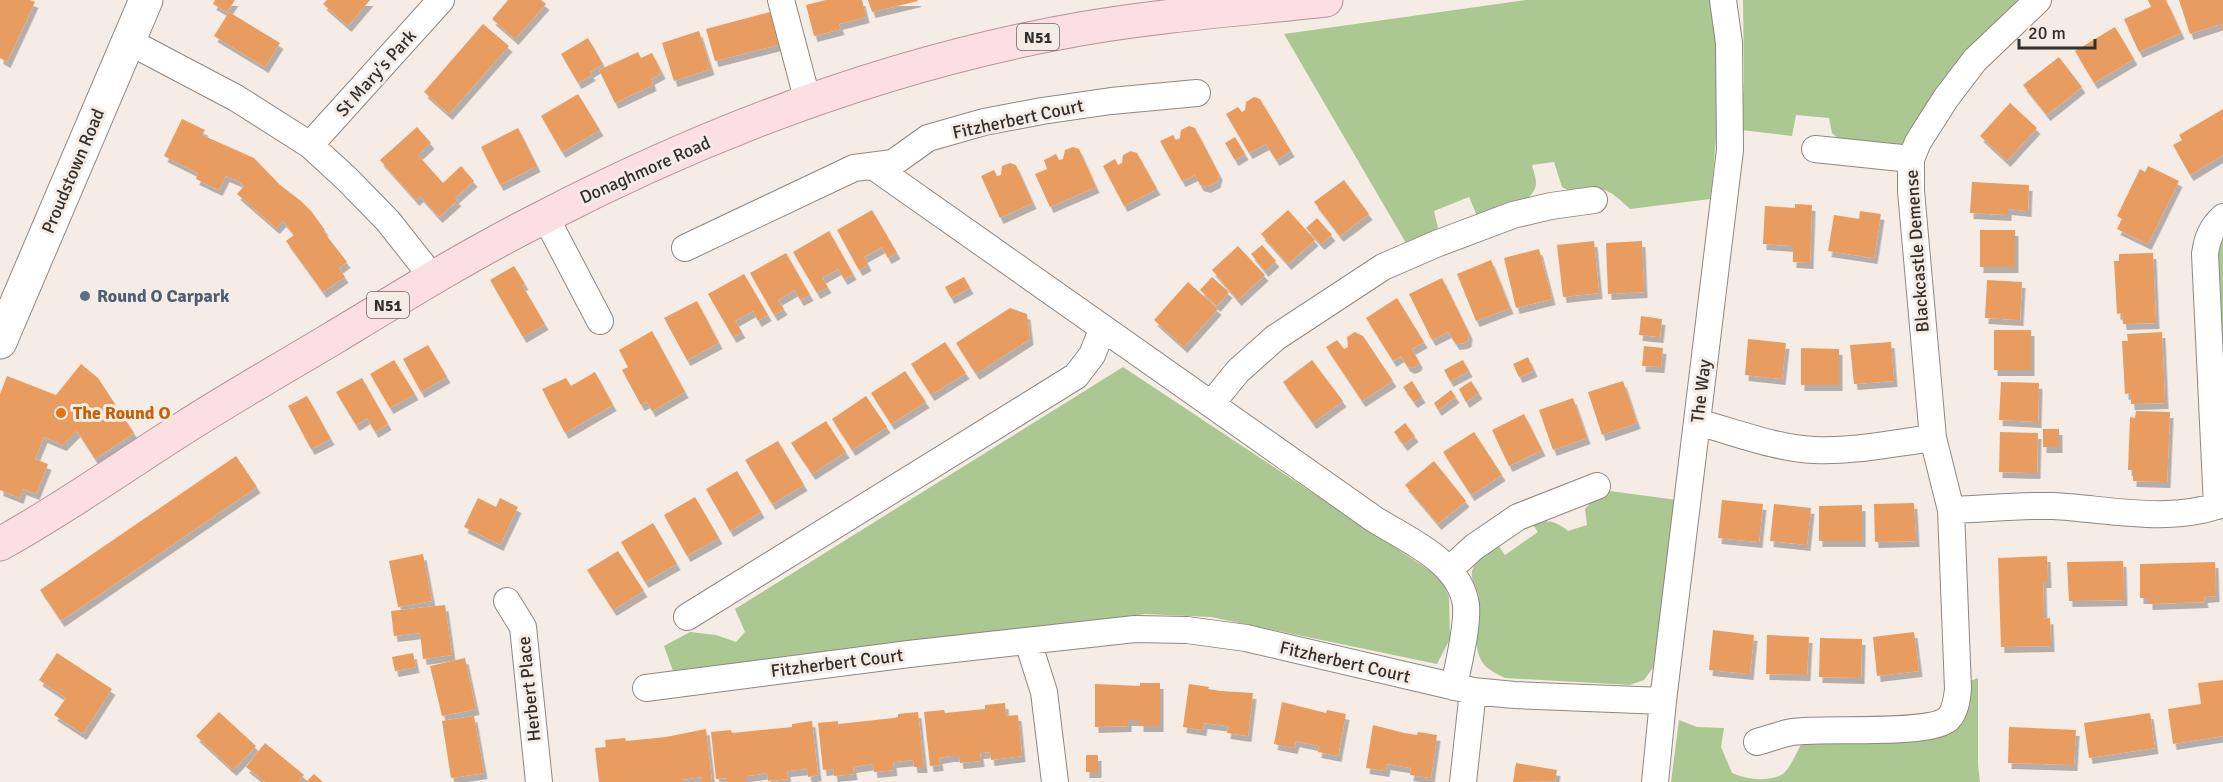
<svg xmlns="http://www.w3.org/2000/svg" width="2223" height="782" font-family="Signika,sans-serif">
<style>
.green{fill:#abc792}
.building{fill:#e89c5e;filter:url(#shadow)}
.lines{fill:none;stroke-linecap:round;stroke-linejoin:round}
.minor-casing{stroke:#8f8781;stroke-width:28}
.secondary-casing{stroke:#8f8781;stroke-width:35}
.primary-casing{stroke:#b39396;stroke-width:35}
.minor{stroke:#fff;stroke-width:26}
.secondary{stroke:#fff;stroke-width:33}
.primary{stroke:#fbdfe2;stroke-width:33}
.service-dot{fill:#5c6f8a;stroke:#f5ece6;stroke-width:2}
.food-dot{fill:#e8710a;stroke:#f5ece6;stroke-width:2}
.labels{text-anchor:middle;stroke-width:6;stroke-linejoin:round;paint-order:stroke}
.shield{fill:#f5ece6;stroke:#6d6864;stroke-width:1.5}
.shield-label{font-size:16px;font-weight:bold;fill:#332f2d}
.street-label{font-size:18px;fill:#332f2d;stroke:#f5ece6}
.service-label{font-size:18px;font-weight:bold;fill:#4e5e75;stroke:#f5ece6;text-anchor:start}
.food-label{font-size:18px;font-weight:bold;fill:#c56008;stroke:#f5ece6;text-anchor:start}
</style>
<defs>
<filter id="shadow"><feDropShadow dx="3.5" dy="6" stdDeviation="0" flood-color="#0004"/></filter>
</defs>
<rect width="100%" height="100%" fill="#f5ece6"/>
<path class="green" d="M1526,0H1714C1719,67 1719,132 1710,199L1630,209C1622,202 1612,191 1601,189C1586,187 1577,196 1562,187L1554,162L1532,165C1533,170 1536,177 1536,183C1536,204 1495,212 1478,218L1469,197L1434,211L1438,228L1406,243L1284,34Z
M1743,0H2020L1908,141L1898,146L1842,142L1832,133L1829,118L1796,115L1792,136L1741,130L1744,82Z
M2223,232V394L2214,256Z
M1123,367L1441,578L1449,597L1450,639L1437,664L1211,617L1145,614L1050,628L673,671L664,646L690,632L716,635L736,642L745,632L735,609Z
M1610,491L1677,500L1655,665L1644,680L1630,685L1505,678C1500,675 1494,673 1489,669C1468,654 1480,619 1479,598C1478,588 1470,581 1472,571C1475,559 1489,552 1498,545L1505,555L1538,532L1532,524C1547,519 1556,521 1568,531L1587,525L1585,509L1591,502Z
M1978,678V765L1980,782H1671L1679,720L1697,727L1724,728L1721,747L1732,773C1748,780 1768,782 1783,774C1791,767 1797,751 1803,741L1943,733L1962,724L1970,705V681Z"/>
<path class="building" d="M0,0H30L35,2L7,62L0,58Z
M215,0H235L227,12L213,4Z
M327,0H370L348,26L323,4Z
M508,0H541L546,4L515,39L492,19Z
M826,0H862L866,17L839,24L841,29L814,36L806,5Z
M868,0H917L918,1L872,12Z
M2148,0H2166L2181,33L2139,52L2124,19L2151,7Z
M2179,0H2223V30L2221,24L2190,34Z
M229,12L280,43L265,67L214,36Z
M770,12L778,45L715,61L706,29Z
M483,24L509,46L449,114L424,92Z
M2115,27L2134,59L2094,83L2075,51Z
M699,31L711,69L674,81L662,43Z
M588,38L603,64L590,72L592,75L578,83L561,54Z
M638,52L641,58L652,53L662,73L651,79L653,85L615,103L599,70Z
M2059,57L2082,87L2047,115L2023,85Z
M578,94L600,130L562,152L541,116Z
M1254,97L1260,99L1291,151L1276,160L1266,144L1249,153L1226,114L1238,107L1242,112L1245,110L1246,102Z
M2010,103L2037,128L2007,161L1980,136Z
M2223,109V155L2190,175L2173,145L2182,140L2179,135Z
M182,119L205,130L202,135L254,158L280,185L301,201L311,211L325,230L323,231L347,262L339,268L345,277L323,292L286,241L294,235L288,227L283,221L276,228L237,194L244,186L238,181L226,176L219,190L196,179L198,173L164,156Z
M1189,126L1195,128L1219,174L1217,182L1207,187L1200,185L1195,175L1182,181L1160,141L1173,135L1176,140L1180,138L1181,130Z
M417,127L431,143L418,155L443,183L461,166L474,181L455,198L458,200L439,217L420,196L416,200L380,160Z
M518,128L537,166L500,185L481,147Z
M1235,137L1245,154L1235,160L1225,143Z
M1073,147L1079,149L1096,187L1050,207L1035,174L1047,169L1044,160L1056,154L1059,160L1063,159L1065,150Z
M1131,151L1137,153L1157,189L1124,206L1103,166L1115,159L1118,165L1122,163L1123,155Z
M1010,163L1016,165L1033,203L1000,218L981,176L994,170L997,176L1001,175L1002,166Z
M2148,166L2179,181L2148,244L2117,229L2122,219L2117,216L2140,169L2145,172Z
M1344,180L1369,214L1340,236L1314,202Z
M1972,182L2029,185L2028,211L2008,209V215L1970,213Z
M1795,204L1812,205L1810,263L1793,262V246L1763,244L1765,206L1795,208Z
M872,210L897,253L888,258L882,247L864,257L868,265L859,270L837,230Z
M1288,210L1315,240L1288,264L1261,234Z
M1860,211L1881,214L1874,258L1828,251L1834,215L1859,219Z
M1317,218L1332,235L1321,244L1306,228Z
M1980,230H2015V267H1980Z
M829,231L853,274L844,279L838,269L822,278L828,287L817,293L793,252Z
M1594,241L1599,293L1563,297L1557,245Z
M1642,241L1644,292L1608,294L1606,243Z
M1262,245L1276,261L1265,271L1251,254Z
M1238,246L1265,275L1238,300L1212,270Z
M1539,249L1552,299L1516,308L1504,258Z
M786,253L810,295L800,300L795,290L778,300L784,309L774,315L750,273Z
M2153,253L2156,323L2123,324L2122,313L2117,314L2114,261H2119V254Z
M1491,260L1510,308L1476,321L1457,274Z
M514,266L525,284L522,285L545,324L523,337L490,280Z
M744,274L768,315L758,321L753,311L735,321L742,332L733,337L708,294Z
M964,277L970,288L951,298L945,287Z
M1212,277L1229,292L1217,306L1200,290Z
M1442,278L1469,333L1468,341L1464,343L1456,344L1448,332L1432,340L1409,294Z
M1987,280L2022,282L2020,320L1985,318Z
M1188,282L1218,309L1184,347L1154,320Z
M1397,298L1424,342L1412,349L1419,362L1418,365L1412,368L1407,366L1401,356L1393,361L1366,318Z
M697,301L719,343L687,360L664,318Z
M1010,308L1027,314L1030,339L976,374L956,343Z
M1641,316L1662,319L1660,337L1639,335Z
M1994,330H2031V370H1994Z
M652,331L685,392L652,411L647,402L641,405L622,370L628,367L619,350Z
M1355,332L1363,336L1393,381L1362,401L1326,347L1337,340L1344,349L1348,347L1347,337Z
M2162,332L2165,403L2131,404V393L2125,394L2122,341H2128L2127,334Z
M1748,339L1786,343L1782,379L1745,375Z
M945,342L966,373L931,395L911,364Z
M1891,342L1894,381L1854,384L1850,345Z
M428,345L447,377L421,392L403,359Z
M1644,346L1663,348L1661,367L1642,366Z
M1801,348L1839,349V385H1801Z
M1528,357L1534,371L1519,377L1513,364Z
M394,360L415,394L390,408L370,374Z
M1312,360L1343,401L1313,423L1283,382Z
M1463,360L1469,371L1450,381L1444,370Z
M81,364L98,378L134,433L95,459L77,431L63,445L44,437L35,459L48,464L36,494L23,489L20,498L0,490V394L7,376L56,395Z
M905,371L926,402L891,424L871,393Z
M595,372L613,405L565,433L542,389L566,378L571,386Z
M362,378L388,424L375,432L367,418L356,425L336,392Z
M1412,381L1422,397L1414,402L1403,387Z
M1471,381L1479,393L1466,402L1459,389Z
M1623,381L1637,423L1602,435L1588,392Z
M2001,382L2039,383L2038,422L1999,420Z
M1451,390L1456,397L1438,410L1434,403Z
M307,396L331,439L311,449L288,406Z
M866,396L887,427L852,450L832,419Z
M1573,398L1587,438L1553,450L1539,410Z
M2136,411L2170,412L2167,482L2133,481V470H2128L2130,417L2135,418Z
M1524,414L1542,450L1509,466L1492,430Z
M826,421L846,452L812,474L791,443Z
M1405,423L1415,436L1404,445L1394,432Z
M2043,429H2059V447H2043Z
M1474,432L1502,475L1471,495L1443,452Z
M2000,432L2038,433L2037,473L1999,472Z
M778,441L804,485L772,504L745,460Z
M236,456L257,487L61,621L40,590Z
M1434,461L1466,501L1438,524L1405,485Z
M737,471L761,512L730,531L706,489Z
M695,497L719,538L687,556L664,515Z
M478,498L496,507L500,498L518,507L500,545L464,527Z
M1722,500L1763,504L1759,542L1718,538Z
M1914,503L1916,541L1875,542L1874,504Z
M1774,504L1811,508L1807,545L1770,541Z
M1862,505V541H1819V506Z
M653,523L677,564L645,582L621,542Z
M618,551L644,591L613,610L587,570Z
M423,554L432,601L398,607L389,561Z
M2047,556L2048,582H2043L2044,619L2050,618L2051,646L2001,647L1998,558Z
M2123,561L2124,600L2069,601L2067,562Z
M2215,562L2216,596L2204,597L2205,602L2149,604V598H2140V564Z
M445,605L452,655L423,659L420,633L394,636L391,611Z
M1713,630L1754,635L1750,674L1709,670Z
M1914,632L1919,671L1877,676L1873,637Z
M1767,635L1809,637L1807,675L1766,674Z
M1820,638L1862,639L1861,678L1819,677Z
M57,653L112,689L83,734L54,715L66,698L39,680Z
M413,653L416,667L395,671L392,657Z
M465,658L476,709L442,716L430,666Z
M2223,680V736L2173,744L2168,709L2201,704L2198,683Z
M1140,683H1160V726H1140V720H1128V726L1095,727V684L1140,686Z
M1189,684L1209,687L1208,689L1221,691L1253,693L1248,736L1227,733L1228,726L1204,723L1203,730L1183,727Z
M1282,702L1326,713L1327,710L1346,714L1338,756L1318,752L1319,746L1296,741L1294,748L1274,744Z
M1005,703L1006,716L1018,715L1022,756L991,760L990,752L980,753L981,761L960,763L959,756H950L939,758L940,765L930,766L924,712L944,710L945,713L985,709V705Z
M219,712L256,746L233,770L196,736Z
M918,712L924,767H914L913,760L893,762L894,770L874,772L873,764L853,767L854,774L834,776L833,769L823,770L818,723L838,721V724L894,718L898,717V714Z
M2150,713L2155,748L2089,758L2084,723Z
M474,716L484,773L451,778L442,721Z
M812,721L818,775L808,777L807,769L787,771L788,779L768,781L767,773L747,776V782H727V778L716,779L711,732L731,730L732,733L792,727V724Z
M1373,725L1404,733L1417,735L1418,732L1437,735L1431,778L1410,775L1411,768L1387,764L1386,771L1366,768Z
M2009,727L2076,730L2074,765L2008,763Z
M706,729L712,782H701V777L681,780V782H599L595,748L606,747L605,740L625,738L626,741L666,737Z
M265,743L304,775L298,782H265L246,767Z
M1086,755H1098V772H1086Z
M1516,763L1557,770L1555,781L1513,782Z
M314,774L323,782H306Z"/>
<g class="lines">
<g class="minor-casing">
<path id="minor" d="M781,0L808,102
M128,41L236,98L310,145L347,179L388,221L433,278
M310,145L441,0
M1815,149L1911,159
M873,166L1374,519C1407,540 1460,561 1466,605C1468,628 1458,664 1454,687
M545,216L600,321
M685,248L854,168L893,163L928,138L984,122L1042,111L1111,101L1197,93
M1211,404L1238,371L1275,338L1383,267L1436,244L1513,215L1551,206L1594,200
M1697,422C1735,432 1774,448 1814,450C1853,452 1894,443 1933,438
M2217,506L2205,254C2207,239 2211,228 2223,217
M1951,510C1985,509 2019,505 2053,506C2109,509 2169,524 2223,504
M1450,569L1474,547L1518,517L1597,486
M507,601L523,627L539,782
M687,617L1076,376L1092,355L1103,328
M1028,642L1044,692L1055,782
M646,688L909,654L1135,629L1187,630L1246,638L1473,691L1514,695L1663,701
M1757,742C1768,739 1781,734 1792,732C1823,727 1928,736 1948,719C1956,711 1957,698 1958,689L1951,510L1933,438L1911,191V159L1918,142L1946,98L1975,60L2038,0
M1463,782L1473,691
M1655,782L1663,701L1730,150L1729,43L1723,0"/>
</g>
<g class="secondary-casing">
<path id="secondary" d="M0,342L146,0"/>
</g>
<g class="primary-casing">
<path id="primary" d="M0,544C62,510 119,469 179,431C230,398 283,368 335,337C404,295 472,253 544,217C712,130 893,62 1080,29C1161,15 1244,9 1326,0"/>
</g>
<use href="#minor" class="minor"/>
<use href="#secondary" class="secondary"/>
<use href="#primary" class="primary"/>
</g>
<circle class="service-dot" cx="85" cy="296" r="6"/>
<circle class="food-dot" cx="61" cy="413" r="6"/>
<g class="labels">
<g class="shield">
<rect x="1017" y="24" width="42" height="26" rx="4.5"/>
<rect x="367" y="292" width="42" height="26" rx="4.5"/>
</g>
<g class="shield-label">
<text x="1038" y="43">N51</text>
<text x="388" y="311">N51</text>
</g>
<g class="street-label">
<text transform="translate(376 73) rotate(-48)" y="6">St Mary's Park</text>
<text transform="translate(1018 119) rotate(-12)" y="6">Fitzherbert Court</text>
<text transform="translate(645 170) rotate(-24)" y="6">Donaghmore Road</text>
<text transform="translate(73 171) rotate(-67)" y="6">Proudstown Road</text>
<text transform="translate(1917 251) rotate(-94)" y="6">Blackcastle Demense</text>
<text transform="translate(1701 391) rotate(-83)" y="6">The Way</text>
<text transform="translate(1345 662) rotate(13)" y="6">Fitzherbert Court</text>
<text transform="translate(837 663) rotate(-7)" y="6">Fitzherbert Court</text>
<text transform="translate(529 689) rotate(-96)" y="6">Herbert Place</text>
</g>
<g class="service-label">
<text x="97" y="302">Round O Carpark</text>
</g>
<g class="food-label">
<text x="73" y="419">The Round O</text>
</g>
</g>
<path d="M2019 39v9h76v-9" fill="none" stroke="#332f2d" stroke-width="3"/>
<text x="2028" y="39" font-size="18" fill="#332f2d" stroke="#f5ece6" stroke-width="4.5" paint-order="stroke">20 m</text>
</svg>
